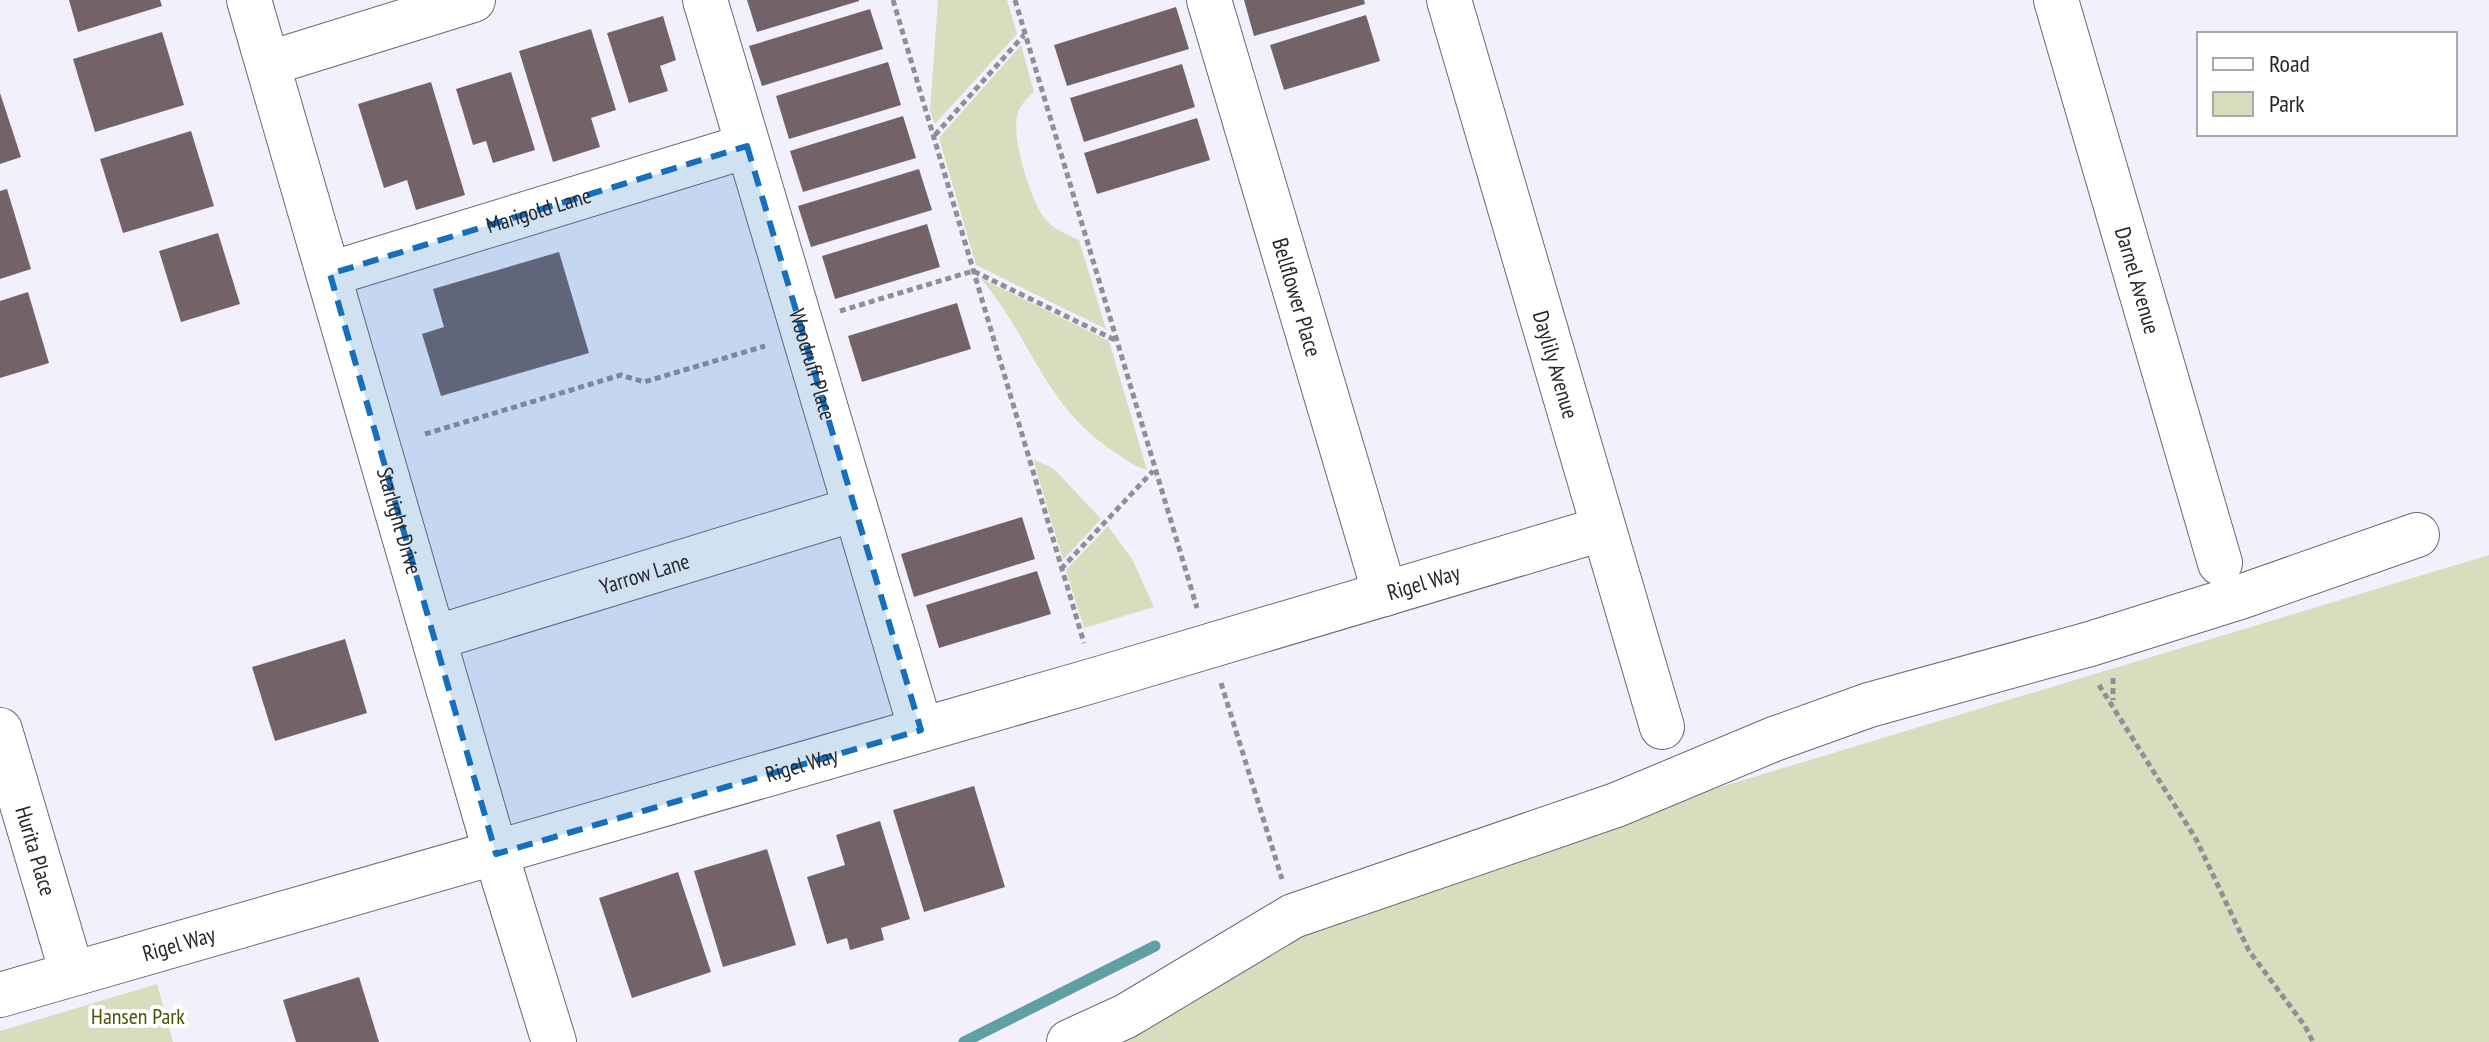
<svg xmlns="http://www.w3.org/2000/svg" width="2489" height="1042" font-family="'PT Sans Narrow',sans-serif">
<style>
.green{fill:#d8ddbd}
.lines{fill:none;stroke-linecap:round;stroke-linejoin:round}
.stream{stroke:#60a0a3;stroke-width:11}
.building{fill:#736369}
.minor-casing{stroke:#6b6876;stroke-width:46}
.path{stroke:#908f98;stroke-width:5;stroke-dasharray:6 4;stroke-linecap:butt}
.minor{stroke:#fff;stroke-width:44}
.marked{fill:#166fbc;fill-opacity:0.2;stroke:#166fbc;stroke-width:6;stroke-dasharray:16 10;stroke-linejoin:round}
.labels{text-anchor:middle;stroke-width:8;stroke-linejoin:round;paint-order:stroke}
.street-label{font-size:22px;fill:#27262c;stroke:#fff}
.park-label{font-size:22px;fill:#4d5301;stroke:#fff}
</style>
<rect width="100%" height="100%" fill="#f2f0fd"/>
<path class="green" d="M938,0H1007L1017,34L935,124L930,111Z
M1021,45L1034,92C1026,99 1019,106 1017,117C1012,140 1031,203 1046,220C1055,230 1068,235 1079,240L1106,329L976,265L939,138Z
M980,278L1109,341L1147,470C1133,466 1122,457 1110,449C1042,402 1031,336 980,278Z
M1033,459L1054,469L1101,519L1063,560Z
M1108,526L1132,559L1154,607L1084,628L1066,570Z
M2489,555V1042H1046L1293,916Z
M157,984L173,1042H0V1031Z"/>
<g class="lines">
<path class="stream" d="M964,1042L1155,946"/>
</g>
<path class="building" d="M69,0H160L162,6L78,32Z
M747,0H859V1L757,32Z
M1244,0H1364L1365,4L1254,36Z
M1176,7L1189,49L1067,86L1054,45Z
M870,9L883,49L762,86L749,46Z
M1366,15L1380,61L1284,90L1270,45Z
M663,16L676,60L660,66L668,91L629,103L607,33Z
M591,29L616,110L591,118L600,147L553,162L519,51Z
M162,32L184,105L95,132L73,59Z
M888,62L901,105L789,139L776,96Z
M1182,64L1195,107L1084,142L1070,98Z
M511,72L535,150L493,163L486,141L473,145L456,89Z
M431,82L465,195L416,210L407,180L384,188L358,104Z
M0,93L21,157L0,164Z
M903,116L916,158L803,192L790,151Z
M1197,118L1210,160L1097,194L1084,153Z
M191,131L214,206L123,233L100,159Z
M919,169L932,210L811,247L798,206Z
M7,189L31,269L0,279V191Z
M927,224L940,267L835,299L822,256Z
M218,233L240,304L181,322L159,251Z
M559,252L589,353L441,396L422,334L444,327L433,289Z
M28,292L49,363L0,378V301Z
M957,303L971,349L862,382L848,336Z
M1022,517L1035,559L914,597L901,554Z
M1037,571L1051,614L939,648L926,605Z
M345,639L367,713L275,741L252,667Z
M974,786L1005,887L924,912L893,810Z
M880,821L910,919L881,928L884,940L850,950L847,938L827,944L807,877L845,865L836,835Z
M767,849L796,945L723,967L694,871Z
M678,872L711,972L632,998L599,898Z
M359,977L379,1042H296L283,1000Z"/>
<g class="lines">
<g class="minor-casing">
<g id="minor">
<path id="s1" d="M249,0L496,854L554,1042"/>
<path id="s2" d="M705,0L921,730"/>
<path id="s3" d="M1209,0L1385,594"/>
<path id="s4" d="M1449,0L1662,727"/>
<path id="s5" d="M2056,0L2220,563"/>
<path d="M270,63L473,0"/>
<path id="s6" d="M330,274L747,146"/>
<path id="s7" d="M434,638L855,509"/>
<path id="s8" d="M0,730L72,973"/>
<path id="s9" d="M0,995L1095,680L1602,529"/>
<path d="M1069,1042L1126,1016L1293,916L1616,805L1774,739L1869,705L2090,644L2243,596L2417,535"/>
</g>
</g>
<path class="path" d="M893,0L1084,643
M1015,0L1197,608
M935,135L1024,35
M840,311L973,271L1115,340
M425,434L621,375L644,382L765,346
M1061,569L1153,471
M2113,678V700
M1221,683L1282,879
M2099,685L2196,839L2249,951L2305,1026L2313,1042"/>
<use href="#minor" class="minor"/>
</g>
<path class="marked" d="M747,146L921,730L496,854L330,274Z"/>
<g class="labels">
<g class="street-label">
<text dy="8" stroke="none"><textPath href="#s6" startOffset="218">Marigold Lane</textPath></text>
<text dy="8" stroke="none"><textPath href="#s5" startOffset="292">Darnel Avenue</textPath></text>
<text dy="8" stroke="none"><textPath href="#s3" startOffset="310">Bellflower Place</textPath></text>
<text dy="8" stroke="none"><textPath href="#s4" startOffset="380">Daylily Avenue</textPath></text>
<text dy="8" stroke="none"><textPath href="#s2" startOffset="380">Woodruff Place</textPath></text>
<text dy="8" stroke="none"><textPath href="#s1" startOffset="542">Starlight Drive</textPath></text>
<text dy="8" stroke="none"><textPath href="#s7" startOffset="220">Yarrow Lane</textPath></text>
<text dy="8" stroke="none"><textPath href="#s9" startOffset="1482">Rigel Way</textPath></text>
<text dy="8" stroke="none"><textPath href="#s9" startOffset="834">Rigel Way</textPath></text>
<text dy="8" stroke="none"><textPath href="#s8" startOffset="126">Hurita Place</textPath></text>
<text dy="8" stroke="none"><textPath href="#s9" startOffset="186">Rigel Way</textPath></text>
</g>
<g class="park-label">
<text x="138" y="1024">Hansen Park</text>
</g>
</g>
<rect x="2197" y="32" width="260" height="104" fill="#ffffff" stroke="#a9a8ab" stroke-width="2"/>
<rect x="2213" y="58" width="40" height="12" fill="#ffffff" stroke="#a9a8ab" stroke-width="2"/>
<text x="2269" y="72" font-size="24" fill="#27262c">Road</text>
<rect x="2213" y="92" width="40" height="24" fill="#d8ddbd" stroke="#a9a8ab" stroke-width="2"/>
<text x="2269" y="112" font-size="24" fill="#27262c">Park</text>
</svg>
